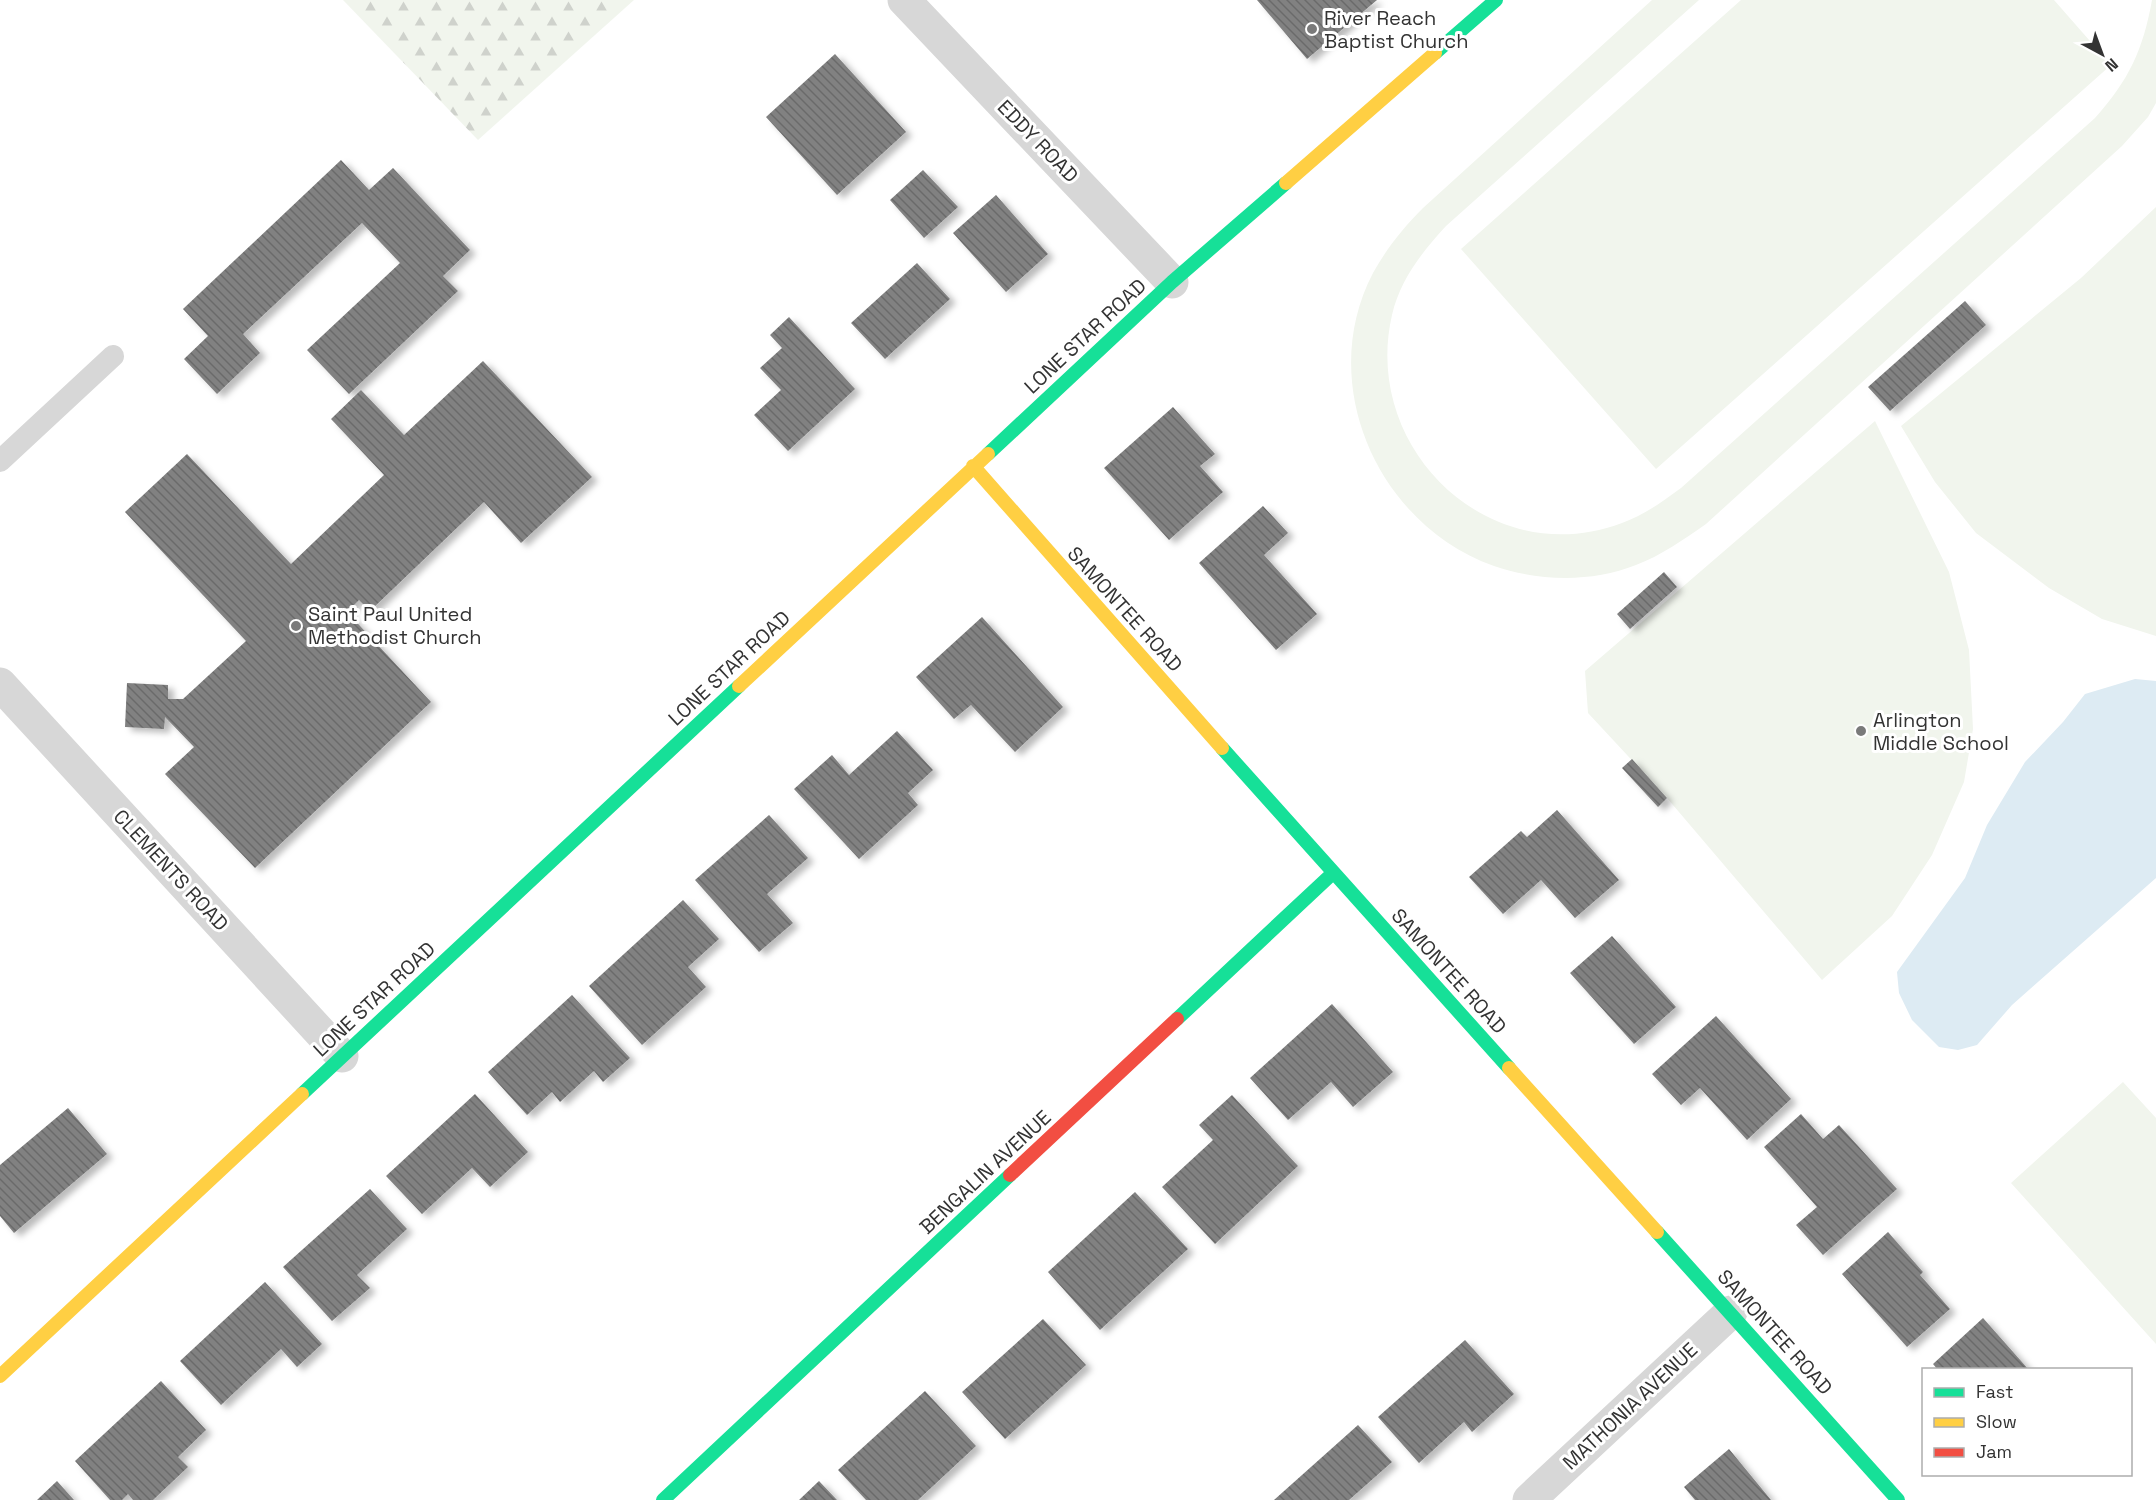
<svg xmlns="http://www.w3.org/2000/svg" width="2156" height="1500" font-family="'Space Grotesk',sans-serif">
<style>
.forest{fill:url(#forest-firs)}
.pitch{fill:#f1f5ed}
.water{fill:#ddebf3}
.building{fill:url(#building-back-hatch);filter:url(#shadow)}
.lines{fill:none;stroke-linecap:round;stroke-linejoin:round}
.lane{stroke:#d7d7d7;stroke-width:22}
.street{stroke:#d7d7d7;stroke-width:33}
.fast{stroke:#16e098;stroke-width:14}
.slow{stroke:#ffcf43;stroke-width:14}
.jam{stroke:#f24e42;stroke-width:14}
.poi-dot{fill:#7a7a7a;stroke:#fff;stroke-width:2}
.labels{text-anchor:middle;stroke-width:6;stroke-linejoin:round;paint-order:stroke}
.poi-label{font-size:20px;fill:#333;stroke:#fff;text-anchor:start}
.street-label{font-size:20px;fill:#333;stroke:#fff}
</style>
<defs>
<pattern id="forest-firs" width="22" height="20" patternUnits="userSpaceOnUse" patternTransform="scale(1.5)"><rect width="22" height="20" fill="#f1f5ed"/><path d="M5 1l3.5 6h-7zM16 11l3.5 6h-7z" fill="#cfd2cc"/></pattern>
<pattern id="building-back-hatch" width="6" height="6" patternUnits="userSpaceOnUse" patternTransform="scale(1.5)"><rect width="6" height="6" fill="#818181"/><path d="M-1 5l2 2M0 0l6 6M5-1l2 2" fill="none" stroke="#6a6a6a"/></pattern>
<filter id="shadow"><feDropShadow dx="6" dy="4" stdDeviation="3" flood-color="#0004"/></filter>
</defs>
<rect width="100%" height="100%" fill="#fff"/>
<path class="forest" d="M343,0H634L478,140Z"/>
<path class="pitch" d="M1652,0H1699L1446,226C1422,252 1400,280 1392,315C1361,449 1490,573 1622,523C1644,515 1662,502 1681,488L2095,118C2129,80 2143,50 2152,0H2156V103L2148,117L2122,146L1706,524C1683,540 1662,555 1636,565C1591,583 1538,581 1494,566C1378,525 1315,384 1373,273C1387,248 1403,228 1423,208Z
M1741,0H2054L2111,65L1656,469L1461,249Z
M2156,207V636L2102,619L2049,588L1976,533L1935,482L1901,426L2081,278Z
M1875,421L1949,572L1969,650L1973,729L1964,782L1932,855L1892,916L1822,980L1667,798L1588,713L1585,671Z
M2123,1082L2156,1118V1344L2011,1183Z"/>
<path class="water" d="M2135,679L2156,681V878L2012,1005L1977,1045L1958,1050L1939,1047L1912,1020L1899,993L1897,972L1965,878L1987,825L2025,762L2063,722L2085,694Z"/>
<path class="building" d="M1257,0H1377L1307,59Z
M835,54L906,132L837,195L766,117Z
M341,160L369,190L393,168L470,250L443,276L458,291L349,394L307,350L400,263L362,223L243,334L260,353L217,394L184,359L208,336L183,309Z
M923,170L958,207L924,238L890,200Z
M996,195L1048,254L1006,292L953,233Z
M917,263L950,299L885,359L851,323Z
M1965,301L1986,325L1890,411L1868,387Z
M789,317L855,389L788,451L754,415L781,390L760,368L782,348L770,335Z
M483,361L592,477L521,543L484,502L370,611L359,600L347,612L431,702L255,868L165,774L194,747L165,717L164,729L125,727L127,683L168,685V699H183L246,641L125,512L187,454L291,564L384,475L331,419L361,390L404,435Z
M1173,407L1215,454L1200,466L1223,492L1169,540L1104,468Z
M1263,506L1288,533L1264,555L1317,614L1276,650L1199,563Z
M1664,572L1677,587L1630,629L1617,614Z
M982,617L1063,707L1015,752L971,705L954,719L916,677Z
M897,731L933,770L908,793L918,805L859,859L794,789L832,755L849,775Z
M1632,759L1667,798L1658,807L1622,768Z
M1557,810L1619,880L1575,918L1541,880L1503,914L1469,877L1521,831L1527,837Z
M769,815L808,858L767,894L793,923L759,952L695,880Z
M683,900L719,939L688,967L706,987L642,1045L589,986Z
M1612,936L1676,1007L1634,1044L1570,973Z
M572,995L630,1058L603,1082L594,1071L560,1102L552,1092L527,1115L488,1072Z
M1332,1004L1393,1072L1353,1107L1331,1082L1288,1120L1250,1078Z
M1716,1016L1791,1099L1747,1140L1700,1088L1681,1105L1652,1074Z
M475,1094L528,1152L490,1187L472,1168L422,1214L386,1176Z
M1232,1095L1298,1166L1215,1244L1162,1187L1213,1140L1199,1125Z
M68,1108L107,1154L14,1233L0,1216V1165Z
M1801,1114L1823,1139L1839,1125L1897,1189L1823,1255L1796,1225L1817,1207L1764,1147Z
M370,1189L407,1229L357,1275L370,1288L332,1321L283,1267Z
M1135,1192L1188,1249L1100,1330L1048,1272Z
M1888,1232L1923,1272L1920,1275L1950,1309L1907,1347L1842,1274Z
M265,1282L322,1344L297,1367L281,1349L221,1405L180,1361Z
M1983,1318L2029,1370H1938L1933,1364Z
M1043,1319L1086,1365L1005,1439L962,1392Z
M1465,1340L1514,1394L1472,1432L1464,1422L1419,1463L1378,1417Z
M161,1381L206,1430L178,1457L188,1467L153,1500H133L128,1494L122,1500H110L75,1461Z
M925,1391L976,1446L918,1500H866L838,1470Z
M1358,1425L1392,1462L1349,1500H1274Z
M1729,1449L1771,1500H1695L1684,1487Z
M57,1481L74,1500H37Z
M819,1481L837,1500H799Z"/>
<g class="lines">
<path class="lane" d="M0,461L113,356"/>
<path class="street" d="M904,0L1172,282
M0,684L342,1056
M1529,1500L1731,1312"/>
<path class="fast" d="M1435,53L1496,0
M988,454L1172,282L1286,183
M1222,748L1509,1068
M1177,1019L1333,873
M302,1094L739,686
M1657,1232L1898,1500
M663,1500L1010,1175"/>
<path class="slow" d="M1286,183L1435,53
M973,466L1222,748
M739,686L988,454
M1509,1068L1657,1232
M0,1376L302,1094"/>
<path class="jam" d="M1010,1175L1177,1019"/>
</g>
<g class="poi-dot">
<circle cx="1312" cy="29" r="6"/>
<circle cx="296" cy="626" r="6"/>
<circle cx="1861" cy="731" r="6"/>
</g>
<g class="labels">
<g class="poi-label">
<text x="1324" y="25">River Reach<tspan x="1324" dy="23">Baptist Church</tspan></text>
<text x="308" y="621">Saint Paul United<tspan x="308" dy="23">Methodist Church</tspan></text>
<text x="1873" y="727">Arlington<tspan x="1873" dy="23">Middle School</tspan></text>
</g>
<g class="street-label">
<text transform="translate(1038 141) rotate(46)" y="7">EDDY ROAD</text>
<text transform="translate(1085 336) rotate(-43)" y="7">LONE STAR ROAD</text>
<text transform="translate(1125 609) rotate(48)" y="7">SAMONTEE ROAD</text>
<text transform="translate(729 668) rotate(-43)" y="7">LONE STAR ROAD</text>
<text transform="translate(171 870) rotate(47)" y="7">CLEMENTS ROAD</text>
<text transform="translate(1449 971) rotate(48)" y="7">SAMONTEE ROAD</text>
<text transform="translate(374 999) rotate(-43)" y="7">LONE STAR ROAD</text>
<text transform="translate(985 1172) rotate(-43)" y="7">BENGALIN AVENUE</text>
<text transform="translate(1775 1332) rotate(48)" y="7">SAMONTEE ROAD</text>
<text transform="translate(1630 1406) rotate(-43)" y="7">MATHONIA AVENUE</text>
</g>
</g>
<rect x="1922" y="1368" width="210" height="108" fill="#ffffff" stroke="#adadad" stroke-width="1.5"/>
<rect x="1934" y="1388" width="30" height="9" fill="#16e098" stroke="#adadad" stroke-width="1.5"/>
<text x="1976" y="1398" font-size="18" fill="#333333">Fast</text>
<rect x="1934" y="1418" width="30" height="9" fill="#ffcf43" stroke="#adadad" stroke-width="1.5"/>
<text x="1976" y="1428" font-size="18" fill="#333333">Slow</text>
<rect x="1934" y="1448" width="30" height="9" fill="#f24e42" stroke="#adadad" stroke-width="1.5"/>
<text x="1976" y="1458" font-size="18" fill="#333333">Jam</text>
<g transform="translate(2102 54) rotate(139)" stroke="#ffffff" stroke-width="4.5" paint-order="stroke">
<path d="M0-4.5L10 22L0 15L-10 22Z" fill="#333333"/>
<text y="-9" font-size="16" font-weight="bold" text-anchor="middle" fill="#333333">N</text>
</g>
</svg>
